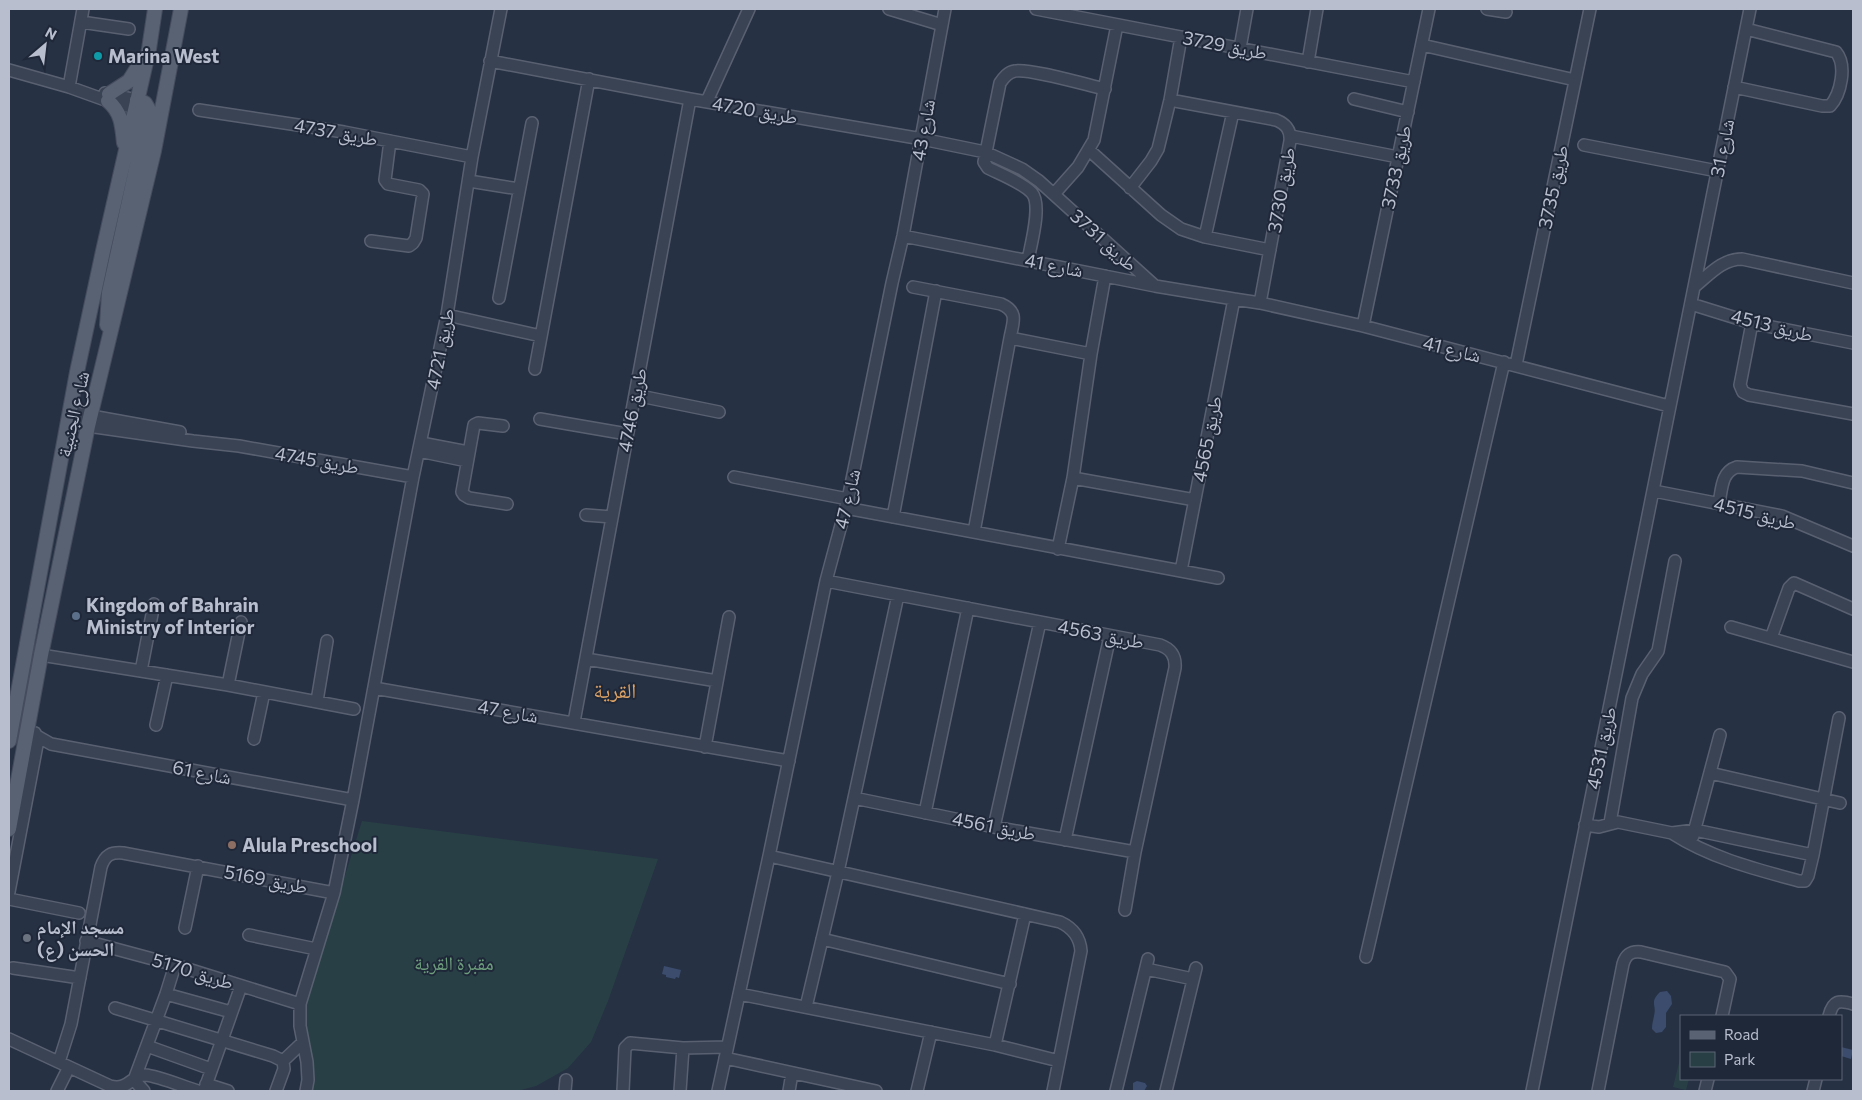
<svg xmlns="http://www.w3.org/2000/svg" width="1862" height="1100" font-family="Commissioner,'Noto Naskh Arabic',sans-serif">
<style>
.green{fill:#284045}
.water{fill:#3b4c6d}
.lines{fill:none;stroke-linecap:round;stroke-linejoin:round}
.minor-casing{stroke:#596171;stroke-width:14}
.major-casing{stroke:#444c5d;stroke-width:16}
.minor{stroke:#3a4354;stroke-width:11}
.major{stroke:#586273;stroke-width:14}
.culture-dot{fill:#0f9aa8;stroke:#1f2839;stroke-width:2}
.service-dot{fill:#5c6f8a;stroke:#1f2839;stroke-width:2}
.education-dot{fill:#8d6e63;stroke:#1f2839;stroke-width:2}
.worship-dot{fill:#6b7280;stroke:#1f2839;stroke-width:2}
.labels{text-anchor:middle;stroke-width:4;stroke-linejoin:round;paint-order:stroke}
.street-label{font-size:19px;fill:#b8becd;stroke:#1f2839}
.poi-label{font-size:19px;font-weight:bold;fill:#b8becd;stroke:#1f2839;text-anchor:start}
.park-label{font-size:19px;fill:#6e9f7d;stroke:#1f2839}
.quarter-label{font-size:21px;fill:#dba165;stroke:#1f2839}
</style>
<rect width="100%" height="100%" fill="#263144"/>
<path class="green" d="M362,821L658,859L608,1001L591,1042L568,1068L536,1086L517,1091H311L302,1014Z
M1680,1059L1681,1079H1689L1686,1090L1673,1087Z"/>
<path class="water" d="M664,966L681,970L679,978L676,977L675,979L666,977V975L662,974Z
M1667,991L1671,996L1672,1004L1666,1013V1027L1662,1032L1656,1033L1652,1029C1652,1024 1653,1021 1654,1016C1657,1004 1649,1003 1660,992Z
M1841,1047L1853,1050L1851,1059L1841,1056Z
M1137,1081L1145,1083L1147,1086L1144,1091H1133V1083Z"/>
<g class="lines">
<g class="minor-casing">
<path id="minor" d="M889,9L942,25
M1036,9L1414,82
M1487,9L1506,12
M81,22L129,29
M1422,45L1575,80
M1240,48L1247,9
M490,61L690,99L922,139L985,152L1022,169L1039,181L1155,286
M1308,62L1317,9
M9,70L69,87L108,101L143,110
M69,87L83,9
M1734,87L1822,106H1830C1841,94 1847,65 1836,52L1746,29
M105,93L137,100
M1354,99L1408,112
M1170,100L1276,120C1286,124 1291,130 1290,141L1260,303
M707,101L749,9
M199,110L344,132L472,157
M1291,136L1398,157
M1584,145L1717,171
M1089,150L1161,215L1181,229L1205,237L1270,250
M469,181L519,189
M1130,188L1151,161L1158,149L1170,100L1181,37
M1054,194L1078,167L1094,140L1117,25
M903,236L1155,286L1234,299
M1205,237L1233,112
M371,241L409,246L413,243L416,238L423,194L419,190L388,184L385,180L390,141
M1028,260C1031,244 1042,205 1032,193C1023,183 1000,174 988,168L984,162L1000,83C1004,77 1008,72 1015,71C1029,68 1087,85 1105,89
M913,287L1001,304C1019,312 1013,322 1010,338L1091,354
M1694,287C1709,275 1722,259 1742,259L1853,283
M499,298L532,123
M1691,304L1752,323L1853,343
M447,315L541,336
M1752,323L1740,385L1743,392L1749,395L1853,414
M1363,326L1429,9
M1516,365L1590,9
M535,369L589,79
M635,395L719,412
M69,412L180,432
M540,419L627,434
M67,423L193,441L239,446L413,477
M503,426L478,423L474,425L462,492L464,495L469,498L507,504
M421,443L468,452
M419,451L467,461
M734,477L848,499
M1073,478L1195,500
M1654,491L1782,516L1853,546
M1719,503C1722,489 1721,472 1737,467L1802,471L1853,483
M846,508L1218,578
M586,515L612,517
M893,517L936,291
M974,532L1010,338
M1058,549L1073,478L1091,354L1105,276
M1181,571L1234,299L1260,303L1363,326L1669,406
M826,581L1160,645C1171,649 1176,656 1175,668L1135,852L1125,910
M1731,627L1853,662
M1771,638L1789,588L1794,583L1853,609
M41,655L228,685L354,709
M586,659L717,681
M141,671L154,604
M228,685L241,622
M374,688L789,761
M317,701L327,641
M574,722L690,99
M156,725L167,675
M37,736L51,744L353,800
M254,739L264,692
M705,747L729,617
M1710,773L1840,803
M854,798L994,827L1135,852
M925,813L968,608
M1610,823L1632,698L1642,674L1658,651L1675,561
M1585,825L1599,827L1618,822L1672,833L1695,830L1813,855
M994,827L1040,622
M1672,833C1711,858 1755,869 1799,881H1805L1808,876L1813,855L1839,718
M1693,836L1720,735
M1065,840L1110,636
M769,856L1060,922C1073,928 1080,937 1081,951L1053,1091
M9,892L37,745L38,739L35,733
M9,899L79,913
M185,928L198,866
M249,935L316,949
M822,939L1010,984
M86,941L175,965L300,1004
M1366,957L1504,362
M13,968L80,978
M1146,969L1193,979
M166,994L231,1012
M739,994L995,1045L1059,1061
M806,1007L838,872L898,595
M115,1008L273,1056L283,1061
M1829,1016C1833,1000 1839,1000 1853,1004
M9,1039L110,1086C129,1091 131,1075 145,1075C159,1076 184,1087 198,1091
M995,1045L1025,914
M147,1046L211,1069
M725,1058L876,1091
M283,1061L302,1043
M59,1062L71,1024L101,867C105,855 111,852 123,853L334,893
M206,1084L228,1091
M57,1091L69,1067
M144,1091L134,1080L166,994L175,965
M204,1091L241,986
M276,1091L284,1069L283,1061
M306,1091L308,1080L307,1062L300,1026V1004L334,893L353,800L413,477L447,315L472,157L501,9
M565,1091L566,1080
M623,1091L625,1048L630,1043L683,1048
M680,1091L683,1048L727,1047
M718,1091L769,856L826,581L848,499L892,283L903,236L945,9
M789,1091L792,1073
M917,1091L931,1032
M1116,1091L1148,959
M1166,1091L1196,968
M1532,1091L1750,9
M1598,1091L1623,964C1626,954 1631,951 1641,952L1725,972L1730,979L1722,1016
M1705,1091L1708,1079
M1813,1091L1816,1079"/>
</g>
<g class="major-casing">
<path id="major" d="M109,94L129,81L141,62
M108,101C122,113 122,126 124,143
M107,325L109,293L149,110L145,103L137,100
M9,741L77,372L103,251L149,49L155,9
M9,829L41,655L88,426L154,151L181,9"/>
</g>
<use href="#minor" class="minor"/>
<use href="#major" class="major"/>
</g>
<circle class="culture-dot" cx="98" cy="56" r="5"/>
<circle class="service-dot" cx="76" cy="616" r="5"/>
<circle class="education-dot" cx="232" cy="845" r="5"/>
<circle class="worship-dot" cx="27" cy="938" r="5"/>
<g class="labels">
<g class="street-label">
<text transform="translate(1225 45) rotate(11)" y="7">طريق 3729</text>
<text transform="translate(755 110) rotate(10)" y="7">طريق 4720</text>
<text transform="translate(923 130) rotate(-80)" y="7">شارع 43</text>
<text transform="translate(336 132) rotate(10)" y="7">طريق 4737</text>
<text transform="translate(1722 148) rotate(-79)" y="7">شارع 31</text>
<text transform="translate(1396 167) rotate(-78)" y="7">طريق 3733</text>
<text transform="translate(1553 187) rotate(-78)" y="7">طريق 3735</text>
<text transform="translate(1281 190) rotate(-80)" y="7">طريق 3730</text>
<text transform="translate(1104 240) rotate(42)" y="7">طريق 3731</text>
<text transform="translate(1054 265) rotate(11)" y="7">شارع 41</text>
<text transform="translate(1772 325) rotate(14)" y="7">طريق 4513</text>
<text transform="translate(440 349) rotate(-79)" y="7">طريق 4721</text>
<text transform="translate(1452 349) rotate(14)" y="7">شارع 41</text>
<text transform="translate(632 410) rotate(-79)" y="7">طريق 4746</text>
<text transform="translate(73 414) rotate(-77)" y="7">شارع الجنبية</text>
<text transform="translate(1207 439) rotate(-79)" y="7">طريق 4565</text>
<text transform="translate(317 460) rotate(10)" y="7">طريق 4745</text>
<text transform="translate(847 499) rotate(-77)" y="7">شارع 47</text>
<text transform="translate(1755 513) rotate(14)" y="7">طريق 4515</text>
<text transform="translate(1101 634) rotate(11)" y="7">طريق 4563</text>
<text transform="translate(508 711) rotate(10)" y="7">شارع 47</text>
<text transform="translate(1601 748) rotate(-78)" y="7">طريق 4531</text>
<text transform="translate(202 772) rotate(11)" y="7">شارع 61</text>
<text transform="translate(994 826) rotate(11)" y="7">طريق 4561</text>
<text transform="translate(266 879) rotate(11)" y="7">طريق 5169</text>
<text transform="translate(193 971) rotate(17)" y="7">طريق 5170</text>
</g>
<g class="poi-label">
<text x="108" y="63">Marina West</text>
<text x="86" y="612">Kingdom of Bahrain<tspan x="86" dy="22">Ministry of Interior</tspan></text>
<text x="242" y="852">Alula Preschool</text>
<text x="37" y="934">مسجد الإمام<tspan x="37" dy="22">الحسن (ع)</tspan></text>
</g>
<g class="park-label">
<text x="454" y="970">مقبرة القرية</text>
</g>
<g class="quarter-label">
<text x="615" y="698">القرية</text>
</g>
</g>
<rect width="1862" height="1100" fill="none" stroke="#b8becd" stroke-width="20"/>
<rect x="1680" y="1015" width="162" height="65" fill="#1f2839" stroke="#5c6474"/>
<rect x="1690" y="1031" width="25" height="8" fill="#586273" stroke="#5c6474"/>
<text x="1724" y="1040" font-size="15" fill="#b8becd">Road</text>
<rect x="1690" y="1052" width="25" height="15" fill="#284045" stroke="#5c6474"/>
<text x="1724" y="1065" font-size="15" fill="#b8becd">Park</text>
<g transform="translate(45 45) rotate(28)" stroke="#1f2839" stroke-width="4" paint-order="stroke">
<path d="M0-4L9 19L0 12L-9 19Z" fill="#b8becd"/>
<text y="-8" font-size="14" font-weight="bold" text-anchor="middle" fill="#b8becd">N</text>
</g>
</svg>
